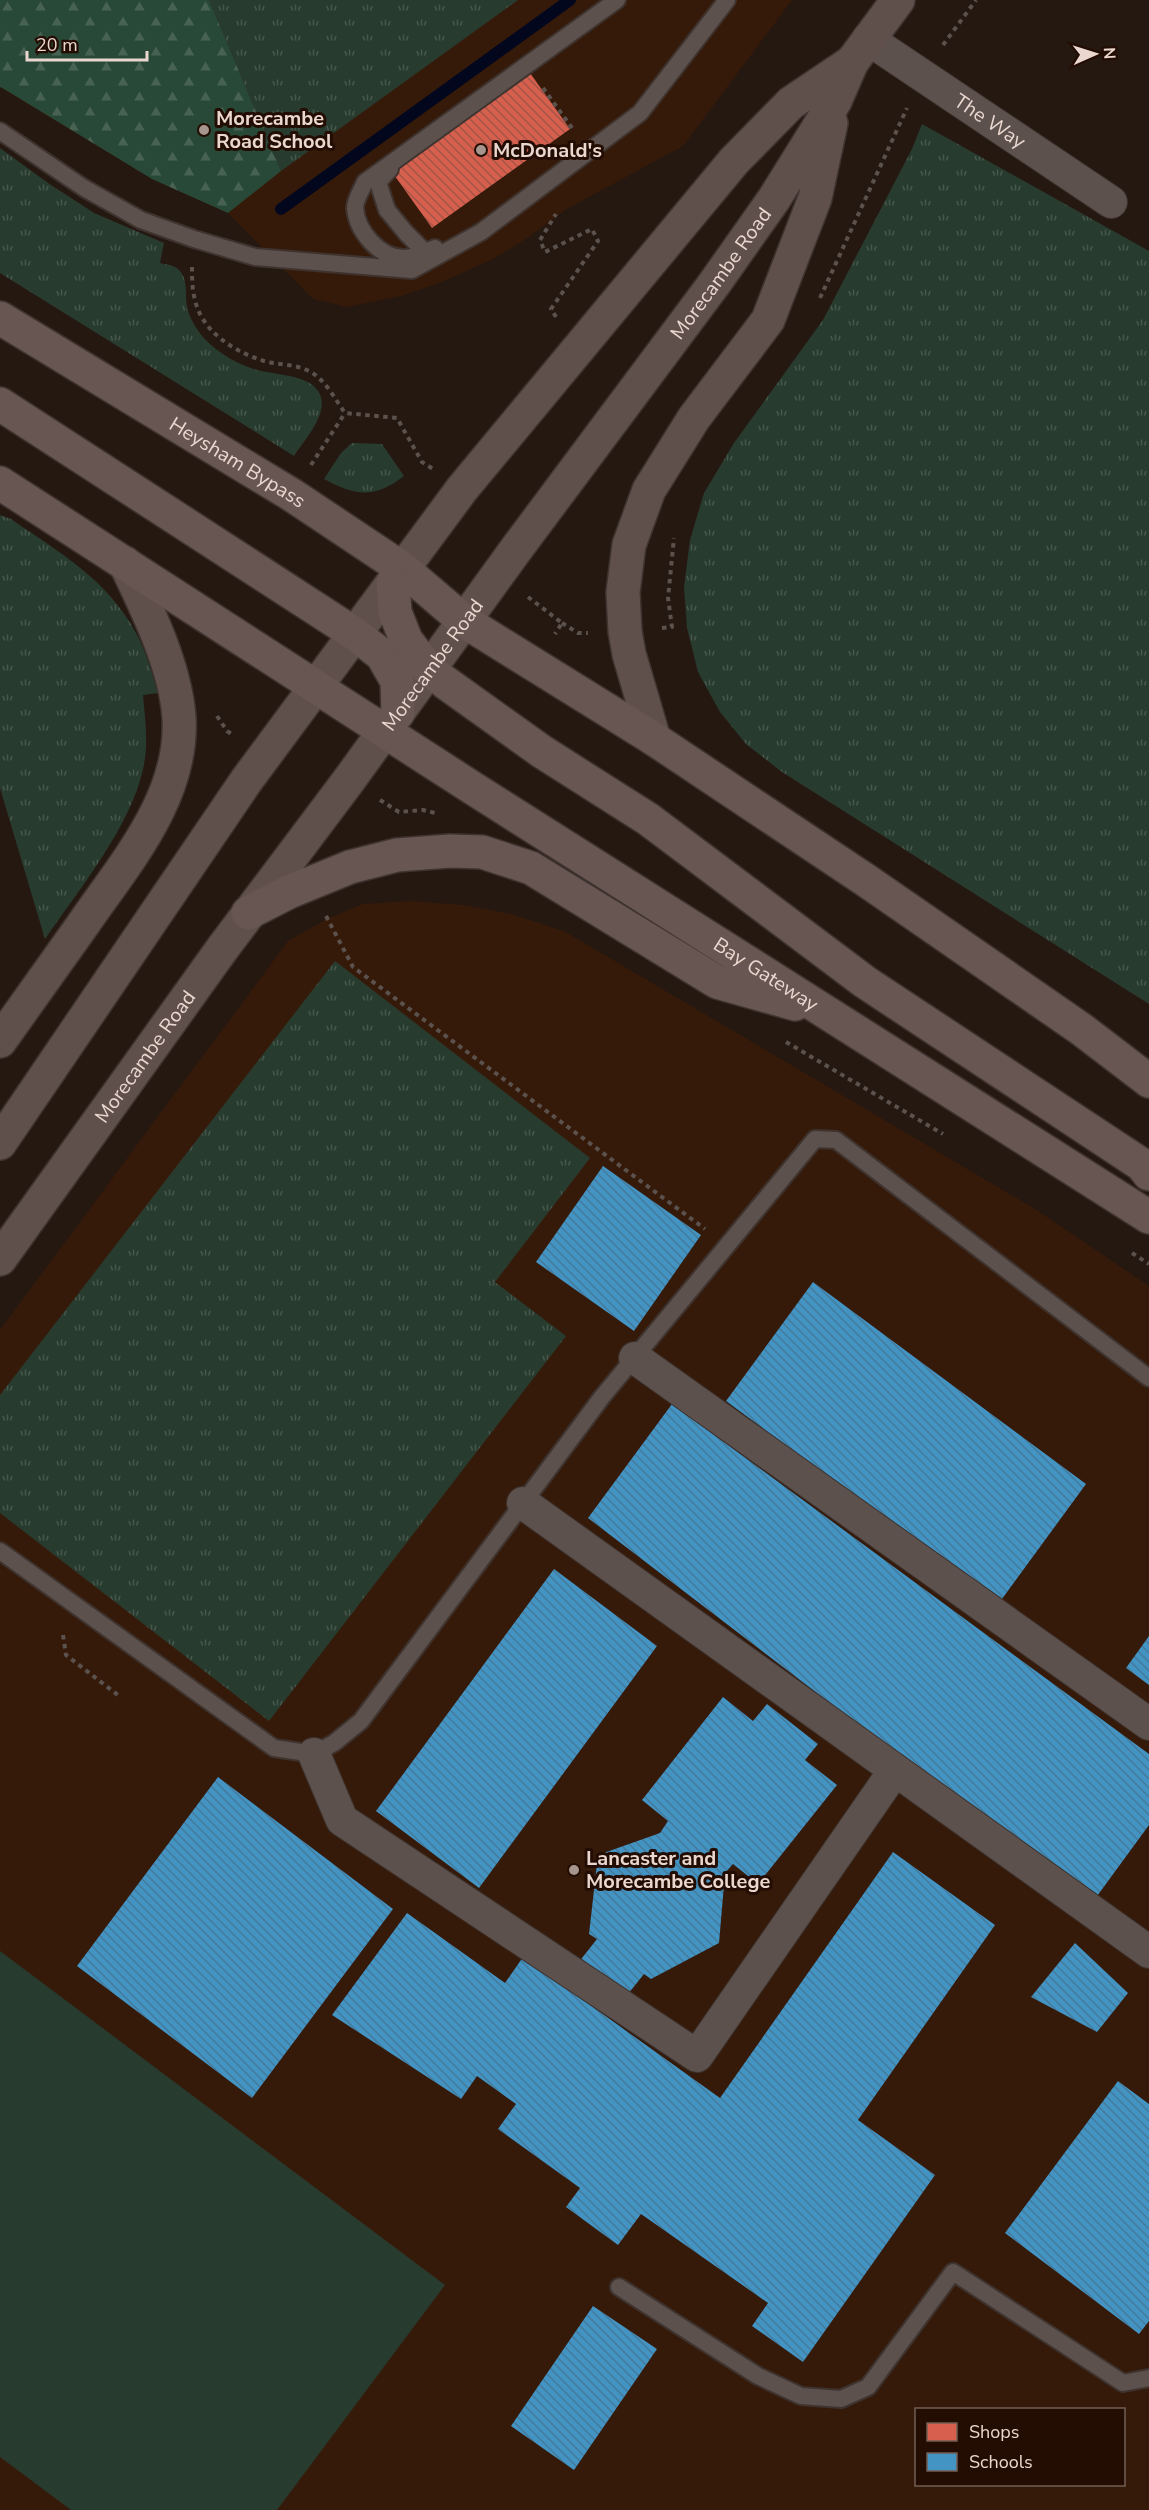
<svg xmlns="http://www.w3.org/2000/svg" width="1149" height="2510" font-family="'Nunito Sans',sans-serif">
<style>
.built{fill:#351a0a;fill-rule:evenodd}
.grass{fill:url(#grass-tufts)}
.forest{fill:url(#forest-firs)}
.garden{fill:#283b2f}
.shops{fill:url(#shops-back-hatch)}
.schools{fill:url(#schools-back-hatch)}
.lines{fill:none;stroke-linecap:round;stroke-linejoin:round}
.stream{stroke:#03071d;stroke-width:12}
.lane-casing{stroke:#3e332e;stroke-width:20}
.street-casing{stroke:#3e332e;stroke-width:34}
.primary-casing{stroke:#3e332e;stroke-width:36}
.highway-casing{stroke:#3e332e;stroke-width:36}
.path{stroke:#5b524d;stroke-width:4;stroke-dasharray:4.5 4.5;stroke-linecap:butt}
.lane{stroke:#5c514c;stroke-width:16}
.street{stroke:#5c514c;stroke-width:32}
.primary{stroke:#60504c;stroke-width:33}
.highway{stroke:#675652;stroke-width:33}
.poi-dot{fill:#a5958d;stroke:#230c02;stroke-width:2}
.labels{text-anchor:middle;stroke-width:6;stroke-linejoin:round;paint-order:stroke}
.poi-label{font-size:20px;font-weight:bold;fill:#ead8d0;stroke:#230c02;text-anchor:start}
.street-label{font-size:20px;fill:#ead8d0;stroke:#230c02}
</style>
<defs>
<pattern id="grass-tufts" width="24" height="20" patternUnits="userSpaceOnUse" patternTransform="scale(1.5)"><rect width="24" height="20" fill="#283b2f"/><path d="M3 7l-1-3M5 7V3M7 7l1-3M15 17l-1-3M17 17v-4M19 17l1-3" fill="none" stroke="#47574c"/></pattern>
<pattern id="forest-firs" width="22" height="20" patternUnits="userSpaceOnUse" patternTransform="scale(1.5)"><rect width="22" height="20" fill="#284937"/><path d="M5 1l3.5 6h-7zM16 11l3.5 6h-7z" fill="#476253"/></pattern>
<pattern id="shops-back-hatch" width="6" height="6" patternUnits="userSpaceOnUse" patternTransform="scale(1.5)"><rect width="6" height="6" fill="#d6604d"/><path d="M-1 5l2 2M0 0l6 6M5-1l2 2" fill="none" stroke="#a45548"/></pattern>
<pattern id="schools-back-hatch" width="6" height="6" patternUnits="userSpaceOnUse" patternTransform="scale(1.5)"><rect width="6" height="6" fill="#4393c3"/><path d="M-1 5l2 2M0 0l6 6M5-1l2 2" fill="none" stroke="#447a9b"/></pattern>
</defs>
<rect width="100%" height="100%" fill="#251811"/>
<path class="built" d="M0,0H792L683,146L565,210L529,237L495,258L442,282L401,296L347,307L313,299L228,213L152,179L0,87Z
M410,901L463,905L511,914L564,931L1035,1209L1149,1286V2510H0V1330L288,941L327,919L363,904ZM916,2410H1124V2484H916Z"/>
<path class="grass" d="M209,0H518L281,171Z
M922,124L1149,251V1004L782,772L746,744L720,712L698,672L687,628L684,587L690,540L704,493L734,443L823,320L912,149Z
M0,148L48,183L94,213L164,243L160,263C167,265 175,265 180,271C189,281 184,300 188,311C192,324 201,336 211,345C223,355 236,363 251,368C271,376 306,373 318,391C332,411 304,440 294,456L0,273Z
M352,443L382,444L404,476C374,499 356,496 324,479L341,453Z
M0,515L11,519C59,552 108,580 136,633C146,651 152,673 158,693L143,695C145,720 149,744 143,769C131,826 78,891 45,939L0,788Z
M335,961L590,1158L495,1282L566,1336L269,1721L0,1513V1395Z"/>
<path class="forest" d="M0,0H209L281,171L228,213L152,179L4,89L0,87Z"/>
<path class="garden" d="M0,1951L445,2285L277,2510H71L0,2457Z"/>
<path class="shops" d="M530,73L570,129L432,228L392,172Z"/>
<path class="schools" d="M603,1166L701,1235L634,1331L536,1262Z
M813,1282L1086,1484L999,1603L726,1401Z
M672,1404L1149,1754V1825L1092,1903L588,1518Z
M554,1569L657,1646L479,1888L376,1811Z
M1149,1636V1685L1126,1668Z
M723,1697L753,1721L767,1704L818,1744L805,1760L837,1785L758,1884L733,1864L725,1873L719,1943L651,1979L644,1974L624,1999L578,1963L597,1939L589,1934L598,1855L660,1833L668,1821L642,1800Z
M218,1777L393,1909L252,2098L77,1966Z
M893,1852L995,1925L858,2120L935,2175L803,2362L752,2326L768,2303L641,2214L618,2245L566,2207L580,2188L498,2129L516,2104L477,2076L461,2099L332,2015L407,1913L505,1983L523,1957L720,2098Z
M1075,1943L1128,1993L1097,2032L1031,1997Z
M1118,2081L1149,2104V2321L1139,2334L1005,2233Z
M593,2306L657,2349L574,2470L511,2426Z"/>
<g class="lines">
<path class="stream" d="M281,209L570,0"/>
<g class="lane-casing">
<path id="lane" d="M0,131L84,188L141,220L194,239L255,257L412,270L481,232L640,113L727,0
M390,169L378,182L387,210L406,233L425,252
M435,248C426,252 413,258 404,258C379,258 357,231 355,208C355,200 362,189 365,182L617,0
M0,1551L274,1748L314,1754L334,1743L361,1721L602,1397L815,1139L836,1140L1149,1378
M619,2287L758,2376L801,2396L841,2399L868,2387L953,2272L1123,2383L1149,2378"/>
</g>
<g class="street-casing">
<g id="street">
<path id="s1" d="M868,39L1111,202"/>
<path d="M635,1358L1149,1724"/>
<path d="M523,1503L1149,1952"/>
<path d="M314,1754L342,1820L697,2056L895,1770"/>
</g>
</g>
<g class="primary-casing">
<g id="primary">
<path d="M654,739L629,654L625,631L623,592L629,545L649,490L694,418L768,320L815,198L831,123"/>
<path d="M0,1041C28,1002 56,962 84,923C126,862 184,796 179,717C175,665 147,609 125,563"/>
<path d="M0,1143L246,781L462,489L734,161L791,103L852,62"/>
<path id="s2" d="M0,1259L222,949L349,780L517,548L714,284L774,199L835,101L852,62L898,0"/>
</g>
</g>
<g class="highway-casing">
<g id="highway">
<path id="s3" d="M0,318L292,495L403,569L464,621L654,739L867,881L1081,1029L1149,1081"/>
<path d="M0,404L355,634L382,655L397,681L398,713"/>
<path id="s4" d="M0,483L471,787L1149,1217"/>
<path d="M393,583L395,612L406,640L429,670L446,683L541,751L648,819L865,982L1142,1165L1149,1174"/>
<path d="M248,913L289,892L350,867L397,855L450,851L482,852L531,868L717,982L795,1004"/>
</g>
</g>
<path class="path" d="M943,45L976,0
M543,88L572,128
M192,267C192,278 192,289 195,300C202,332 235,352 264,361C279,365 295,364 309,371C325,379 335,399 345,413L397,418L422,462L433,469
M820,298L907,108
M556,317L551,309L598,241L592,229L545,252L540,240L556,214
M311,465L345,413
M528,597L562,623L555,634
M562,623L578,633H588
M662,628L672,627L668,598L674,538
M217,716L227,731L233,735
M380,800L399,812L423,810L435,813
M326,916L353,967L705,1229
M786,1042L943,1134
M1132,1253L1149,1264
M63,1635L66,1655L119,1696"/>
<use href="#lane" class="lane"/>
<use href="#street" class="street"/>
<use href="#primary" class="primary"/>
<use href="#highway" class="highway"/>
</g>
<g class="poi-dot">
<circle cx="204" cy="130" r="6"/>
<circle cx="481" cy="150" r="6"/>
<circle cx="574" cy="1870" r="6"/>
</g>
<g class="labels">
<g class="poi-label">
<text x="216" y="125">Morecambe<tspan x="216" dy="23">Road School</tspan></text>
<text x="493" y="157">McDonald's</text>
<text x="586" y="1865">Lancaster and<tspan x="586" dy="23">Morecambe College</tspan></text>
</g>
<g class="street-label">
<text dy="7" stroke="none"><textPath href="#s1" startOffset="147">The Way</textPath></text>
<text dy="7" stroke="none"><textPath href="#s2" startOffset="1221">Morecambe Road</textPath></text>
<text dy="7" stroke="none"><textPath href="#s3" startOffset="278">Heysham Bypass</textPath></text>
<text dy="7" stroke="none"><textPath href="#s2" startOffset="735">Morecambe Road</textPath></text>
<text dy="7" stroke="none"><textPath href="#s4" startOffset="910">Bay Gateway</textPath></text>
<text dy="7" stroke="none"><textPath href="#s2" startOffset="249">Morecambe Road</textPath></text>
</g>
</g>
<rect x="915" y="2408" width="210" height="78" fill="#230c02" stroke="#735e54" stroke-width="1.5"/>
<rect x="927" y="2423" width="30" height="18" fill="#d6604d" stroke="#735e54" stroke-width="1.5"/>
<text x="969" y="2438" font-size="18" fill="#ead8d0">Shops</text>
<rect x="927" y="2453" width="30" height="18" fill="#4393c3" stroke="#735e54" stroke-width="1.5"/>
<text x="969" y="2468" font-size="18" fill="#ead8d0">Schools</text>
<g transform="translate(1095 54) rotate(87)" stroke="#230c02" stroke-width="4.5" paint-order="stroke">
<path d="M0-4.5L10 22L0 15L-10 22Z" fill="#ead8d0"/>
<text y="-9" font-size="16" font-weight="bold" text-anchor="middle" fill="#ead8d0">N</text>
</g>
<path d="M27 51v9h120v-9" fill="none" stroke="#ead8d0" stroke-width="3"/>
<text x="36" y="51" font-size="18" fill="#ead8d0" stroke="#230c02" stroke-width="4.5" paint-order="stroke">20 m</text>
</svg>
